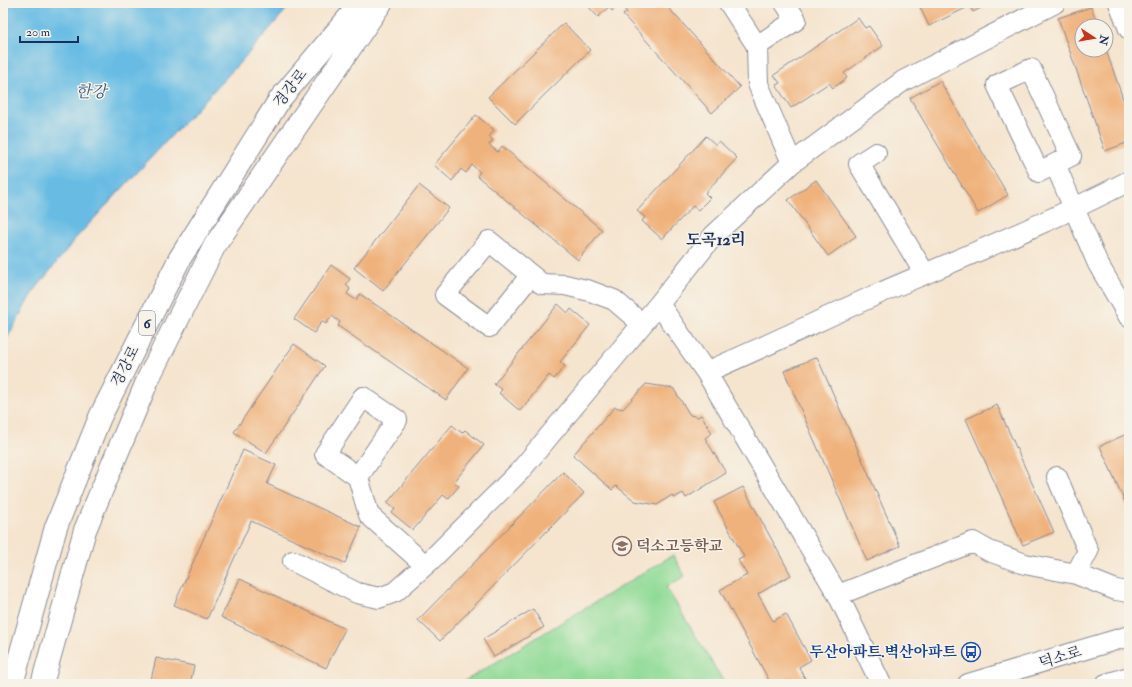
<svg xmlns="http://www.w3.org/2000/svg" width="1132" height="687" font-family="'IM FELL Double Pica','Noto Serif KR',serif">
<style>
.green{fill:#91db97;stroke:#56857a}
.water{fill:#68bce4;stroke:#4276a1}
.building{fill:#f0b27d}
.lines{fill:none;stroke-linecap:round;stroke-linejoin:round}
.minor-casing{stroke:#888a96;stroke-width:22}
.major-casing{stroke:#888a96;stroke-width:24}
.minor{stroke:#fff;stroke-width:20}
.major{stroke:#fff;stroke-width:22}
.labels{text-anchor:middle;stroke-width:3;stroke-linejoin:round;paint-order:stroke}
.shield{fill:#f7f3e8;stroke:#5d6a87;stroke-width:1}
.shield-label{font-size:14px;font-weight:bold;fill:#1b2f5e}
.street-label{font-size:15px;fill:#1b2f5e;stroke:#f7f3e8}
.education-label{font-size:15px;font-weight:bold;fill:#785e54;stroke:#f7f3e8;text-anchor:start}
.transit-label{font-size:15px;font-weight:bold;fill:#164399;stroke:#f7f3e8;text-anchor:end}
.water-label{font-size:16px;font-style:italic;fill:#325986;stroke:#f7f3e8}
.neighbourhood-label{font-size:16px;font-weight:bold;fill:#1b2f5e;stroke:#f7f3e8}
</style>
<rect width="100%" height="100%" fill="#f7f3e8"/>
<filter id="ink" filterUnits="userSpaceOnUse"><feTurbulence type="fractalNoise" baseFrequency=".025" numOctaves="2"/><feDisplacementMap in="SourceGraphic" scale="8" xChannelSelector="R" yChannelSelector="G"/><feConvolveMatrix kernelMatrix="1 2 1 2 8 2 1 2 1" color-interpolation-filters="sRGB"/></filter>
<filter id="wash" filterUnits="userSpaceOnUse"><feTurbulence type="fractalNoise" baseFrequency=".012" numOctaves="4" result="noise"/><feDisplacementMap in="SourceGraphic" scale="16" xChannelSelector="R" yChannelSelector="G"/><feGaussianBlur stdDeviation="0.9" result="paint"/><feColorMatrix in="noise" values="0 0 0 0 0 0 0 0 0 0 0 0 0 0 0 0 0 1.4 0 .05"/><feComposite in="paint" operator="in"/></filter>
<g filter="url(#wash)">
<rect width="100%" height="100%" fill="#f5e4ce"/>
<path class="green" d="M673,555L685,576L666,587L725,684H460Z"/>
<path class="water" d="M3,3H292L246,56L75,239L31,295L3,346Z"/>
<g id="blocks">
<path class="building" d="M585,3H664L740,87L712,113L623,15L627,12L620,5L612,11L609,7L598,17Z
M918,3H988L989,4L973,12L970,6L929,26Z
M1091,7L1098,26H1082V50H1106L1129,116V142L1105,151L1058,18Z
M858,18L865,28L869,26L883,46L844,73L847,78L833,88L829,83L791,108L776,85L780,83L774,75Z
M564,23L590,50L515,124L488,97Z
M940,81L1008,195L978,213L910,98Z
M476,115L494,130L489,137L493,140L489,145L498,152L502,146L602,230L578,260L477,176L480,172L472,165L466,173L461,169L452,181L434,165Z
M706,136L716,145L719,141L737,158L705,193L710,198L698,210L693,206L662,239L642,221L645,217L637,211Z
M816,180L856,236L828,256L788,200Z
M419,185L449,208L383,291L354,268Z
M331,265L350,279L346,285L350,289L347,294L356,300L360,294L468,368L446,400L338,326L340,322L332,316L326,324L322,321L314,333L294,319Z
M558,304L568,313L571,309L590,325L560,362L565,366L554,379L549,375L520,411L499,393L502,390L494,384Z
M294,344L325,366L266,453L234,432Z
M817,357L900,546L867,561L784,371Z
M646,384L673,388L690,415L698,417L701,415L712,433L705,438L726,473L686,498L683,493L674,498L672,495L657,505L635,501L616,486L612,490L573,455L615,407L623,409Z
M997,405L1054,532L1023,545L966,419Z
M452,425L462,433L465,430L484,445L454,482L459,486L448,499L443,495L413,530L392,513L395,509L387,503Z
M1129,433V511L1100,446Z
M243,450L276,465L267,484L361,527L345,563L251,521L207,619L174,605Z
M563,472L584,493L440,641L418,620Z
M743,487L791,575L758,594L773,621L786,614L811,660L799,667L808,684H771L720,590L747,575L738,560L744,557L714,502Z
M240,579L345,629L326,668L221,617Z
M533,609L544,627L494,657L483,639Z
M156,658L194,666L190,684H150Z"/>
</g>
</g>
<g filter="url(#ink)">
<use href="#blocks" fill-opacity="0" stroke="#888a96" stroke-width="1"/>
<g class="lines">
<g class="minor-casing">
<path id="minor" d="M729,3L757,46L758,84L792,163
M1119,3L1129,29
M757,46L796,20L785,3
M876,153L859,164L925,274
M1055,164L1071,156L1031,69L997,85L1039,172L1055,164L1098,264L1129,317
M542,284L489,241L445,295L489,327L531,275L542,284L565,285L590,291L614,300L642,324
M706,372L659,304L714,235L792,163L903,81L1055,3
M358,477L397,420L363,397L325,454L358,477L369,515L425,565
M1057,477L1088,551L1076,574
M293,561L357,593L379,598L395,592L432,559L520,471L659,304
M838,595L973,542L989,551L1025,564L1076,574L1116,590L1129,592
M881,684L838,595L706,372C765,347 822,319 880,293C964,257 1048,223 1129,181
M968,684L1129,636
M1106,684L1129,677"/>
</g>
<g class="major-casing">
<path id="major" d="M12,684L56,527L100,417L180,258L280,99L361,3
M42,684L85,530L149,377L215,245L381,3"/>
</g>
<use href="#minor" class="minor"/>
<use href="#major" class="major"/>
</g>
</g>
<defs>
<g id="school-ring" transform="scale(1)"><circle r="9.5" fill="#f7f3e8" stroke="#8d6e63" stroke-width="1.5"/><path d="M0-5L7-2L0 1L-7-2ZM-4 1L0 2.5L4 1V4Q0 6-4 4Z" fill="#8d6e63"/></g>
<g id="bus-ring" transform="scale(1)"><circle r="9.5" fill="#f7f3e8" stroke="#1a4fb4" stroke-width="1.5"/><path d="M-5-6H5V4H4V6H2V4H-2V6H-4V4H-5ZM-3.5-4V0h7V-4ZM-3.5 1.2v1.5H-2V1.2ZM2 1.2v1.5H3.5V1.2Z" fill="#1a4fb4"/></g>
</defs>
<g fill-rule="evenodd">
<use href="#school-ring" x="622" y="546"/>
<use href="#bus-ring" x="971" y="652"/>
</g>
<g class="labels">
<rect class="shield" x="139" y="311" width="16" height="24" rx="3"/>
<g class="shield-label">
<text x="147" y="328">6</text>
</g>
<g class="street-label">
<text transform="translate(290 88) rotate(-52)" y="5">경강로</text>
<text transform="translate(125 366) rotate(-63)" y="5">경강로</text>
<text transform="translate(1060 657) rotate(-17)" y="5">덕소로</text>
</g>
<g class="education-label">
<text x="636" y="551">덕소고등학교</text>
</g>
<g class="transit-label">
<text x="957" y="657">두산아파트.벽산아파트</text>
</g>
<g class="water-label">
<text x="91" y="97">한강</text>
</g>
<g class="neighbourhood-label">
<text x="716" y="245">도곡12리</text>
</g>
</g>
<rect width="1132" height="687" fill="none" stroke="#f7f3e8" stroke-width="16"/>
<g transform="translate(1094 38) rotate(102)"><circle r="19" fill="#f7f3e8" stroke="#9fa5b1"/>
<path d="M0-3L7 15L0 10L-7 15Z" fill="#c8321e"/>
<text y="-6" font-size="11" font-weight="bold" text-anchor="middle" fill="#1b2f5e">N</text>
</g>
<path d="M20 36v6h58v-6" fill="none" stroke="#1b2f5e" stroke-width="2"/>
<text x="26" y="36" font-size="12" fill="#1b2f5e" stroke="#f7f3e8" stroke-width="3" paint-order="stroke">20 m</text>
</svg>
